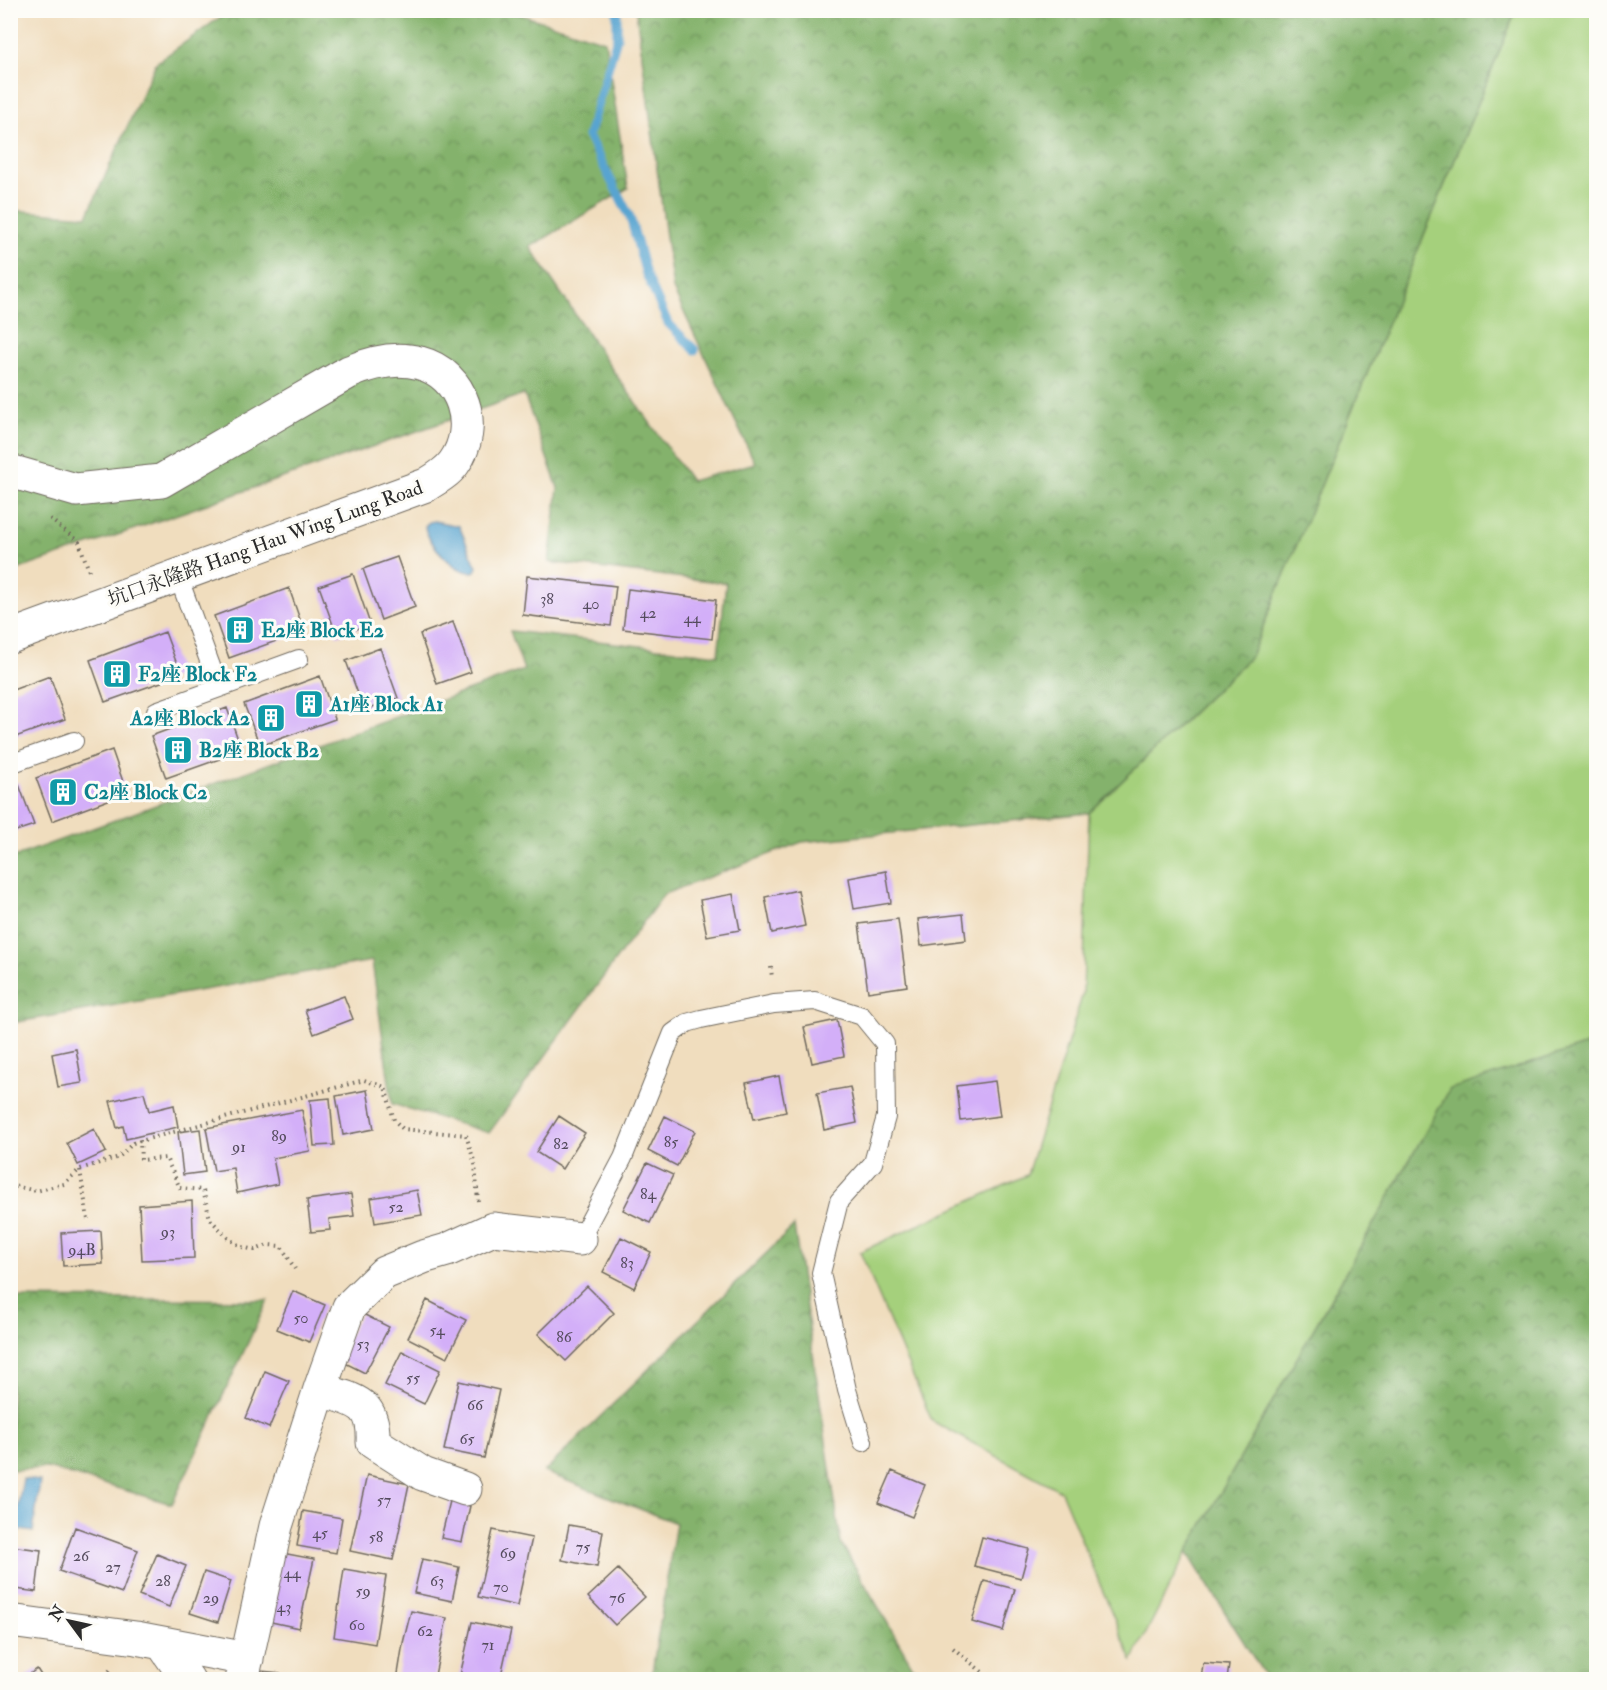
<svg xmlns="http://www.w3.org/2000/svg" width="1607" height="1690" font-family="'IM FELL Double Pica','Noto Serif TC',serif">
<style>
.grass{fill:#a5d07c;stroke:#687e54;stroke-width:1.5}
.forest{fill:url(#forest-crowns);stroke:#586e4c;stroke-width:1.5}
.water{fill:#58a4d0;stroke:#42687e;stroke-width:1.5}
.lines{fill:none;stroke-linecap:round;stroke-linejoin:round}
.stream{stroke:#58a4d0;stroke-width:9}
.building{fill:#d3aff8}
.lane-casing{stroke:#70695e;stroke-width:20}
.street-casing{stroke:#70695e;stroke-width:35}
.path{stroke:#70695e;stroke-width:4;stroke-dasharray:1.5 4.5;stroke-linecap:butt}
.lane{stroke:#fff;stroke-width:18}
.street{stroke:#fff;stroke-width:33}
.labels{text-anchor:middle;stroke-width:6;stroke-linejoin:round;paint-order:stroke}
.number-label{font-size:16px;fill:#554c5e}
.street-label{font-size:20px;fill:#2b2b2b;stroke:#fdfcf7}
.culture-label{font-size:20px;font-weight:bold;fill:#0d838f;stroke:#fdfcf7;text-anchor:start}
</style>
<defs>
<pattern id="forest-crowns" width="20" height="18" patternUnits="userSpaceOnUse" patternTransform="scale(1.5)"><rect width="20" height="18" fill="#84b26c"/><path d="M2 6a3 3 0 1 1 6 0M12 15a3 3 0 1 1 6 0" fill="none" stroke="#6c9159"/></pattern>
</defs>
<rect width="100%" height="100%" fill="#fdfcf7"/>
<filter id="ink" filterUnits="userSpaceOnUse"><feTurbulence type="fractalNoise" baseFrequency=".0167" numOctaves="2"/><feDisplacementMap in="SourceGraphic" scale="12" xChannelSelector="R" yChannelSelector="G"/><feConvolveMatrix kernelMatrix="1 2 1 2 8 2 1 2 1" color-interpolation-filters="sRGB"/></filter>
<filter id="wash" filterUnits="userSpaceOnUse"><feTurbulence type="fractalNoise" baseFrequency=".008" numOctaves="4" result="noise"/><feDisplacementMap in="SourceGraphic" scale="24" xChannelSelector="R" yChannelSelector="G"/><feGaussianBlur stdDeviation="1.35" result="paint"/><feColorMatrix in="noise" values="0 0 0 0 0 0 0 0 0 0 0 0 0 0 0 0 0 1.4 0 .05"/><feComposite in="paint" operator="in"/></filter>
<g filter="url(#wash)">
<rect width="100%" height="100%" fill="#f0ddbe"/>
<path class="grass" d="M1516,11H1596V1045L1446,1096L1187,1552L1132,1661L1061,1491L932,1421L860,1252L1027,1175L1083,993L1089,813L1251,656Z"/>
<path class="forest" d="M229,11H509L605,41L628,188L530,247L609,365L691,481L755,463L673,289L636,11H1516L1251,656L1089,813L802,842L664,894L489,1133L392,1104L372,961L11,1023V858L524,670L510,631L718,655L726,583L549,562L558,488L524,394L11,572V210L87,216L156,63Z
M1596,1042V1679H1267L1187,1552L1450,1089Z
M794,1226L841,1543L913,1667L946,1679H651L676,1523L544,1472Z
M11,1298L268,1300L172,1504L48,1468L11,1470Z"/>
<path class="water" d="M434,521L459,526L475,563L477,567L475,571C460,579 425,541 425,526L429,522Z
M23,1479L40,1481L33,1532L14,1529Z"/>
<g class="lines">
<path class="stream" d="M617,10V38L588,136L630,217L646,274L668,323L695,350"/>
</g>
<g id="blocks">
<path class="building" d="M397,557L415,607L381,620L363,569Z
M353,574L370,624L337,636L319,586Z
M527,576L616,586L611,626L523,615Z
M289,588L304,631L229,658L214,616Z
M628,589L716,600L712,639L623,629Z
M453,622L471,672L437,684L420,634Z
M165,632L181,675L105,702L90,660Z
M380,648L398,698L364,710L346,661Z
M50,676L65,719L10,739V691Z
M320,676L335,719L260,746L244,704Z
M227,708L242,751L166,778L151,736Z
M112,750L127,793L52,821L36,778Z
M18,782L34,825L10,833V785Z
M886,871L891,903L854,909L849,878Z
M798,890L805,926L772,933L765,897Z
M733,894L740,930L707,936L700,900Z
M963,914L966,940L921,946L918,919Z
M898,919L907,986L868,992L859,924Z
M344,996L353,1019L314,1034L305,1010Z
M837,1020L844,1056L812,1063L804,1027Z
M76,1049L82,1083L58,1087L52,1054Z
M779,1076L786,1112L754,1119L746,1083Z
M995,1081L1000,1116L961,1121L957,1086Z
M850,1087L857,1123L824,1130L817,1093Z
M367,1090L374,1129L343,1135L336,1096Z
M144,1093L149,1111L174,1105L178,1127L126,1139L123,1126L117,1128L110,1101Z
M330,1098L334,1145L314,1146L310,1100Z
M302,1110L310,1151L273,1158L278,1184L237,1193L233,1168L214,1171L206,1128Z
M559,1116L585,1133L562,1169L536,1152Z
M665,1116L695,1131L677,1166L648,1151Z
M94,1129L106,1152L78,1165L67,1143Z
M200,1129L205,1172L183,1175L178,1132Z
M647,1163L673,1175L650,1223L623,1210Z
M417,1190L422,1215L375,1223L371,1198Z
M351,1194L354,1216L329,1219L330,1230L311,1232L307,1200Z
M192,1201L194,1258L142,1260L139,1205Z
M101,1231L103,1264L63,1266L61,1233Z
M621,1237L651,1252L634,1288L603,1272Z
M587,1286L614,1313L566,1361L538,1334Z
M293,1291L325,1305L309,1342L277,1329Z
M427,1300L466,1320L447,1358L408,1338Z
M361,1313L389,1327L365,1373L337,1359Z
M402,1351L440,1370L424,1404L385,1385Z
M265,1371L289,1381L269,1428L246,1418Z
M459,1381L499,1390L484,1458L444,1450Z
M892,1471L925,1485L912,1517L878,1503Z
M367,1475L409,1484L393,1560L350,1551Z
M450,1501L470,1506L462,1542L441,1538Z
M303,1511L342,1518L336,1553L297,1546Z
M569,1525L603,1531L597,1567L562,1560Z
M75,1527L138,1550L122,1593L59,1571Z
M493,1530L532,1538L517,1606L478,1597Z
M982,1537L1029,1549L1021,1578L974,1566Z
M10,1546L41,1550L36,1592L10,1588Z
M277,1552L314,1559L299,1628L262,1620Z
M157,1554L186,1566L169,1607L139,1595Z
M422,1559L459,1567L452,1601L414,1593Z
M344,1569L386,1576L375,1644L334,1637Z
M618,1569L645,1597L615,1625L588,1597Z
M204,1572L231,1581L218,1622L190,1613Z
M984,1581L1015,1589L1003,1631L972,1622Z
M411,1611L447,1618L434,1680H397L403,1643Z
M472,1622L511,1630L500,1680H459Z
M1203,1663L1229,1665L1227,1680H1201Z
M37,1669L44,1680H21Z
M251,1670L280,1673L279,1680H250Z"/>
</g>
</g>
<g filter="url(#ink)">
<use href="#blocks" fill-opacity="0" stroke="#70695e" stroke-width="1.5"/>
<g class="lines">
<g class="lane-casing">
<path id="lane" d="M178,576L219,688
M156,711L299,659
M10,764L74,741
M580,1239L623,1158L673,1033L687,1023L701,1019L774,1004L815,1001L862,1016L885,1044L886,1117L873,1163L839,1201L821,1273L847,1390L863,1442"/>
</g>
<g class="street-casing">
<path id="street" d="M10,471L76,490L161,481L349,372C370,363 396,356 420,363C463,374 480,427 454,463C447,473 436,479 426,485L10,637
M320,1389C353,1401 375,1400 373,1442L423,1474L465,1489
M10,1621L136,1638L247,1659
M162,1643L188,1680
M242,1680L276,1526L320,1389L349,1307L384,1273L423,1257L447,1250L493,1229L580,1239"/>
</g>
<path class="path" d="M50,519L79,542L90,574
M771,967L772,979
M140,1140L141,1160L166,1158L180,1188L203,1190L210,1219L229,1239L242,1247L255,1250L268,1245L281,1246L295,1269
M80,1170L88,1220
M10,1185L36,1191L64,1184L80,1169L119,1157L133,1143L364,1080L385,1087L394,1120L403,1129L466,1135L475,1164L478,1201
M953,1648L992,1680
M101,1680L113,1667"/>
<use href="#lane" class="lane"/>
<use href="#street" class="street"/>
</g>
</g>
<defs>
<g id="building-square" transform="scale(1.5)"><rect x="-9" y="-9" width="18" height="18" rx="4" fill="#0f9aa8" stroke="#fdfcf7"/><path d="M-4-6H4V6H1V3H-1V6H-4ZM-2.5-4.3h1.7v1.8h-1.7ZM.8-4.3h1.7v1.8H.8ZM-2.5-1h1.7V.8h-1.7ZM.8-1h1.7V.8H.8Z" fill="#fff"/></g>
</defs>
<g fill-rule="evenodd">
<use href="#building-square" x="240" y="630"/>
<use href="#building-square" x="117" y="674"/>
<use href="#building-square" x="309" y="704"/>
<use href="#building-square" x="271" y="718"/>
<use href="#building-square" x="178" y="750"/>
<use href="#building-square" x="63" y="792"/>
</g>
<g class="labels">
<g class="number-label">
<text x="547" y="604">38</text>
<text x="591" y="609">40</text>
<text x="648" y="618">42</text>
<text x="692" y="623">44</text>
<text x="279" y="1141">89</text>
<text x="671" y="1147">85</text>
<text x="561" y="1149">82</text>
<text x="239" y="1152">91</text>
<text x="648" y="1199">84</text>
<text x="396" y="1212">52</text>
<text x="168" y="1237">93</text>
<text x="82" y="1255">94B</text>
<text x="627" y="1268">83</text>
<text x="301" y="1323">50</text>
<text x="437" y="1335">54</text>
<text x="564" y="1342">86</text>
<text x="363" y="1349">53</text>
<text x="413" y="1383">55</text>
<text x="475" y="1410">66</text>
<text x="467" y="1444">65</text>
<text x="384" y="1505">57</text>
<text x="320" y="1538">45</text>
<text x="376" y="1542">58</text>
<text x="583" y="1552">75</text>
<text x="508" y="1558">69</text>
<text x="81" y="1561">26</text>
<text x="113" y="1572">27</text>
<text x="292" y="1578">44</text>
<text x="163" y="1586">28</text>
<text x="437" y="1586">63</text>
<text x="501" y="1592">70</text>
<text x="363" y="1596">59</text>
<text x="211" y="1603">29</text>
<text x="617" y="1603">76</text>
<text x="284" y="1612">43</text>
<text x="357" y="1630">60</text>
<text x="425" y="1636">62</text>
<text x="488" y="1650">71</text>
</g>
<g class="street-label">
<text transform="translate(265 543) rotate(-20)" y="7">坑口永隆路 Hang Hau Wing Lung Road</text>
</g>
<g class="culture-label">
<text x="261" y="637">E2座 Block E2</text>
<text x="138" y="681">F2座 Block F2</text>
<text x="330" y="711">A1座 Block A1</text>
<text x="250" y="725" text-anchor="end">A2座 Block A2</text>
<text x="199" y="757">B2座 Block B2</text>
<text x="84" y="799">C2座 Block C2</text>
</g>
</g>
<rect width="1607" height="1690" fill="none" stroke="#fdfcf7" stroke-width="36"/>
<g transform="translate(69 1621) rotate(303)" stroke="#fdfcf7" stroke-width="4.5" paint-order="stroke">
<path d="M0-4.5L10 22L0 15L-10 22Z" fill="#2b2b2b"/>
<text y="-9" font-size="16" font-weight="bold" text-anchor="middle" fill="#2b2b2b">N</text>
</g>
</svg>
